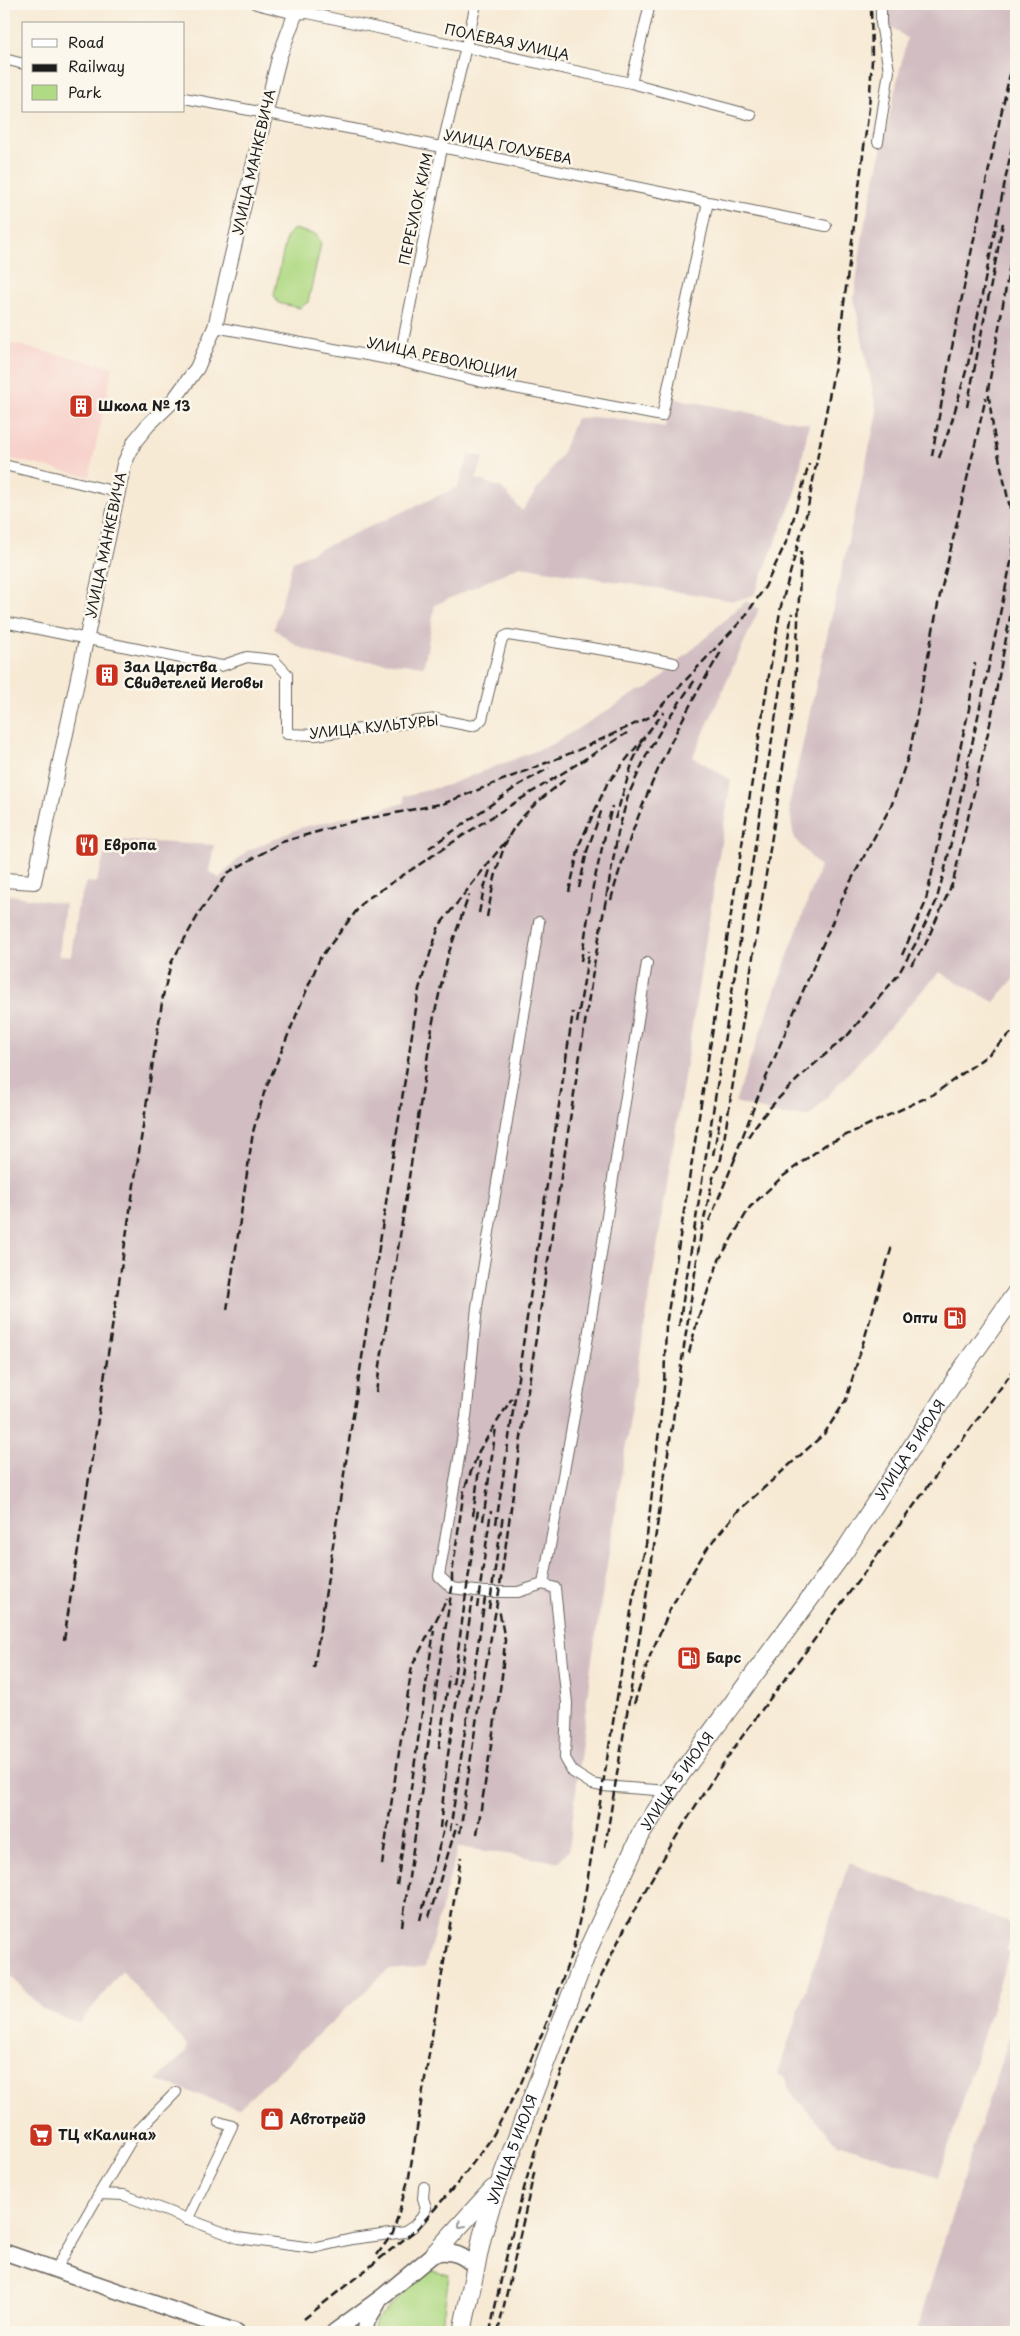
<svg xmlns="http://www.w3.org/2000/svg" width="1020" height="2336" font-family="'Playpen Sans',sans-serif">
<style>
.built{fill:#f7d0ca}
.industrial{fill:#d2bec2}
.green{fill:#b1da85;stroke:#667b50}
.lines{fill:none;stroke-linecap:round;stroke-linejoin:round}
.street-casing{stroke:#69645d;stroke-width:12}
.secondary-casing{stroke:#69645d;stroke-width:16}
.primary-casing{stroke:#69645d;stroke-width:18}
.highway-casing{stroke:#69645d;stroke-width:20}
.street{stroke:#fff;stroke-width:10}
.secondary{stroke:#fff;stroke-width:14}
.primary{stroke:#fff;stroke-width:15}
.highway{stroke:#fff;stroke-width:18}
.rail{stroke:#1c1c1c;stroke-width:2.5;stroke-dasharray:8 4;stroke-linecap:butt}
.oneway{stroke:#999}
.labels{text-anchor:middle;stroke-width:5;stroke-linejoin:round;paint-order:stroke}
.street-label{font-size:14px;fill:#1c1c1c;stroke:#fbf7ec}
.poi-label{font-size:14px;font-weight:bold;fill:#1c1c1c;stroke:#fbf7ec;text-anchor:start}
</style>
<rect width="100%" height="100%" fill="#fbf7ec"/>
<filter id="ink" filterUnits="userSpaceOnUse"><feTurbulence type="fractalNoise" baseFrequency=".02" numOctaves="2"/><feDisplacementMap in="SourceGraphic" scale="10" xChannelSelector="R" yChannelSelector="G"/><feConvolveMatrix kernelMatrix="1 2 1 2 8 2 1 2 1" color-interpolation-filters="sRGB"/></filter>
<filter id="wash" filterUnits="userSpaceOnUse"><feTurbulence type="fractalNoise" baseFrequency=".0096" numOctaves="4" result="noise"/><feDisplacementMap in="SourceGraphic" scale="20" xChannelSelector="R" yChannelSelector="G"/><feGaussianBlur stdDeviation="1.12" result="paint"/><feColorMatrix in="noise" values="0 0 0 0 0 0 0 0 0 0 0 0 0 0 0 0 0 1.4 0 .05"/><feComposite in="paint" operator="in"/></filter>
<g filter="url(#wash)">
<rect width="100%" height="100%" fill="#f7ead5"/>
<path class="built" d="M4,342L113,367L89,477L4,457Z"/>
<path class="industrial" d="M890,4H1016V976L994,1002L939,972L810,1116L781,1115L735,1102L820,867L794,838L789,805L877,413L854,298L863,232L907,38L888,25Z
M672,398L809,424L795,494L754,595L735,601L520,566L435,605L424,666L325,657L297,646L274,629L293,561L458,487L469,454L484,457L476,479L502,488L522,511L562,454L576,418L606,417L665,427L666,416Z
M746,601L759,609L693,757L731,780L591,1666L569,1850L559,1862L458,1847L425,1967L388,1970L238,2109L157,2080L186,2052L187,2046L122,1971L79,2024L41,2008L4,1969V894L65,904L59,955L71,956L77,910L86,882L96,883L109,840L214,845L209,871L219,878L247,851L300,828L405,803L404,796L448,785L553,744L637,692L648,689Z
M849,1863L1016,1925L1006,1951L1009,1953L939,2177L842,2144L839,2145L789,2091L786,2078L777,2075Z
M1016,2016V2332H916L969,2159Z"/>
<path class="green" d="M294,229L317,235L321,244L308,302L300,308L278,303L274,295L287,235Z
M428,2270L449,2275L441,2332H373L376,2320Z"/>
</g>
<g filter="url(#ink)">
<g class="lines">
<g class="street-casing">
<path id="street" d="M256,4L295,14L308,13L631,83L751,115
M4,59L24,64
M631,83L650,4
M184,98L353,129L826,226
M878,142L889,71L881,23V4
M215,327L399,361L478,381L662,416L708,202
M399,361L442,148L476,4
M4,465L117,492
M4,622L221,666L247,657L274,660L287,674V734L316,735L436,719L471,726L477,724L482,719L501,642L504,637L508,635L630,654L674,663
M539,922L477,1307L466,1417L439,1576L452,1588L484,1592H518L543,1584
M647,963L583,1368L543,1584L555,1588L567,1703L565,1758L573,1772L592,1784L602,1786L669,1791
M99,2194L135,2134L176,2092
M187,2220L232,2126L219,2122
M55,2271L99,2194L124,2195L238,2238L313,2248L352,2239L405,2232L414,2226L422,2217L426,2208L423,2198L424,2187"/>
</g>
<g class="secondary-casing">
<path id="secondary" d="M4,880L34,882L124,464L135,441L148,425L173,401L197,368L215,327L272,86L279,58L299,4"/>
</g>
<g class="primary-casing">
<path id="primary" d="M4,2252L237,2332
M334,2332L383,2296L435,2253C452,2250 464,2255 476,2268
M365,2332L367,2321L378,2303"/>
</g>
<g class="highway-casing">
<g id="highway">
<path d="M435,2253L493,2189"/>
<path id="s1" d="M462,2332L482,2237L490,2209L589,1947L641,1834L675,1782L844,1552L963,1368L1016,1293"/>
</g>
</g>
<use href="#street" class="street"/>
<use href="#secondary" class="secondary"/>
<use href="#primary" class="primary"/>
<use href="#highway" class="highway"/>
<path class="rail" d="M967,407L1003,223
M932,456C954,329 981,204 1009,78L1016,57
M939,458L952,421L968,364L1016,127
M615,819L633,761L644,738
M429,848L519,785L549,768
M579,888L587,851L602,809
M569,892L580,843L607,784L664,712
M611,900C634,813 674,728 721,652
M479,913L484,888L491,867
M487,917C492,891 497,862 508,838C521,812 547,795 568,777
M902,955L925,904L969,709L975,663
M581,961L593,886L612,806
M911,965L925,945L953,882L990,724L1016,585
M577,1023L589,951
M847,1036L898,975L917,941L936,902L947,861L1013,553L1014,526L994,435L988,390L1016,230
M748,1137C773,1097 816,1063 851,1032
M713,1155L721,1114
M734,1159L757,1099L846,890L892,804L910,751L938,604L986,397
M709,1221L737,1154
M227,1310L253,1132L264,1093L320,958L364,901L479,825L627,733
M679,1326L792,613
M689,1353L698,1318L719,1260L750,1207L782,1177L825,1145L934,1094L988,1055L1016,1028
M376,1392L433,1021L448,955L469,895
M473,1516L480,1461
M483,1521L496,1427
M496,1524L573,1012
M477,1608L491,1511
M489,1609L503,1515
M64,1640L163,996L171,963L201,910L229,872L282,842L351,822L445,803L576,751L652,716L744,618L765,587L788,538L809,464
M314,1668L419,989L439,926L509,837
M453,1685L478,1510
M634,1704L650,1656L671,1607L708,1547L737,1512L824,1434L846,1400L892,1246
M439,1748L449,1676
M440,1828L447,1761L473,1598
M450,1831L485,1598
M460,1833L477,1716L499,1592L527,1396L594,965L618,833L628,796L647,754L665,723L695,680
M477,1834L502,1676L505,1640L499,1609
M605,1847L650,1573L701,1233L713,1178L721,1159L795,691L801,551
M382,1865L412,1666L447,1599
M397,1885L434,1630
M429,1917L457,1824
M420,1920L446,1821
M402,1926L441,1655L452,1588V1574L464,1490L479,1451L512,1398
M377,2255L393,2233L409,2177L461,1857
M304,2319L417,2229L461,2179L491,2139L521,2083L550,2015L573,1949L585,1895L633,1599L646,1545L664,1387L666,1325L766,693L781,606L807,512L838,350L869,108L872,60L871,4
M490,2332C519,2186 563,2042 634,1911C660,1862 690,1813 721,1767C752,1721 787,1677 820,1632C886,1544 951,1455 1016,1367
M498,2332L535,2169"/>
</g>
<defs><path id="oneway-chevron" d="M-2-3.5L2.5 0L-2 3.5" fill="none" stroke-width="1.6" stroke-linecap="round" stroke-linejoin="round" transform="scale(1.25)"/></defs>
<use class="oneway" href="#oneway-chevron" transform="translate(461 2225) rotate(132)"/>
</g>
<defs>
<g id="building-square" transform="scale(1.25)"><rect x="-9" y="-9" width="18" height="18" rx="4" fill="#c8321e" stroke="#fbf7ec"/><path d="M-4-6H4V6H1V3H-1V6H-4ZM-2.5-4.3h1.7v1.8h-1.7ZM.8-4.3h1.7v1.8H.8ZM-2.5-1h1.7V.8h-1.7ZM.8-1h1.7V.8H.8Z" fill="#fff"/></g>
<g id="restaurant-square" transform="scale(1.25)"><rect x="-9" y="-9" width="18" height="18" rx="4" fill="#c8321e" stroke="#fbf7ec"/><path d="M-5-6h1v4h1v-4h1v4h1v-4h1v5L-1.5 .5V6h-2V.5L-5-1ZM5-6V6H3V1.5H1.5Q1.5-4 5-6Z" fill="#fff"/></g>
<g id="fuel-square" transform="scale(1.25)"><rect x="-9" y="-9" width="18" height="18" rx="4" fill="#c8321e" stroke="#fbf7ec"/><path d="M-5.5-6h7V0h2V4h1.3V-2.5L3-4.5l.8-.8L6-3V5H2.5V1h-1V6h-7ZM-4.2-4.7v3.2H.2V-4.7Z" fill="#fff"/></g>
<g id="shop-square" transform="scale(1.25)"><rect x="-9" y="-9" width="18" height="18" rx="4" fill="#c8321e" stroke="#fbf7ec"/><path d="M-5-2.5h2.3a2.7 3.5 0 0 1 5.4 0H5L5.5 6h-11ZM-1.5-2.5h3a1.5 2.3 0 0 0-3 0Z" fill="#fff"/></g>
<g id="supermarket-square" transform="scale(1.25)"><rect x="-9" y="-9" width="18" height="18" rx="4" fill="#c8321e" stroke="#fbf7ec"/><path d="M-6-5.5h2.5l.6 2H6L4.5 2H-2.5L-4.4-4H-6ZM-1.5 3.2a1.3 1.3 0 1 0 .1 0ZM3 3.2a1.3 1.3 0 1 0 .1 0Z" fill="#fff"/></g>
</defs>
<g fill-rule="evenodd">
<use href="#building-square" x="81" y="406"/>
<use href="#building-square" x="107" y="675"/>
<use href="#restaurant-square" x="87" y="845"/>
<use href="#fuel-square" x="955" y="1318"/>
<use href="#fuel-square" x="689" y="1658"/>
<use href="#shop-square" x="272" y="2119"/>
<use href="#supermarket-square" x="41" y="2135"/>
</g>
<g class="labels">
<g class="street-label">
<text transform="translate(507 42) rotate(12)" y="5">ПОЛЕВАЯ УЛИЦА</text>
<text transform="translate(508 147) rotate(11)" y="5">УЛИЦА ГОЛУБЕВА</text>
<text transform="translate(254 162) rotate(-77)" y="5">УЛИЦА МАНКЕВИЧА</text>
<text transform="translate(416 209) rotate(-78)" y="5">ПЕРЕУЛОК КИМ</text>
<text transform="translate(442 358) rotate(12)" y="5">УЛИЦА РЕВОЛЮЦИИ</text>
<text transform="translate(106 545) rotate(-78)" y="5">УЛИЦА МАНКЕВИЧА</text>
<text transform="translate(374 727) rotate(-6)" y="5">УЛИЦА КУЛЬТУРЫ</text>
<text dy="5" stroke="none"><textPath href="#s1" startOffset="1000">УЛИЦА 5 ИЮЛЯ</textPath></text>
<text dy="5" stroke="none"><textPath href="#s1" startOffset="595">УЛИЦА 5 ИЮЛЯ</textPath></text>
<text dy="5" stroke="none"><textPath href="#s1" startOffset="190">УЛИЦА 5 ИЮЛЯ</textPath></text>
</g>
<g class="poi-label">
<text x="98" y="411">Школа № 13</text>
<text x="124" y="672">Зал Царства<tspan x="124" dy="16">Свидетелей Иеговы</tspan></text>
<text x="104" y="850">Европа</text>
<text x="938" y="1323" text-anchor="end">Опти</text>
<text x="706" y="1663">Барс</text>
<text x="290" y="2124">Автотрейд</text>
<text x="58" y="2140">ТЦ «Калина»</text>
</g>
</g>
<rect width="1020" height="2336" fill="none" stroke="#fbf7ec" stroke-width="20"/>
<rect x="22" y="22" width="162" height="90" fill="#fbf7ec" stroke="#a29f99"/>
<rect x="32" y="39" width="25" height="8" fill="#ffffff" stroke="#a29f99"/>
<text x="68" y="48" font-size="15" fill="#1c1c1c">Road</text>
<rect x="32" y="64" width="25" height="8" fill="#1c1c1c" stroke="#a29f99"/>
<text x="68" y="72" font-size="15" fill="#1c1c1c">Railway</text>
<rect x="32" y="85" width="25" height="15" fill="#b1da85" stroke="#a29f99"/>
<text x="68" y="98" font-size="15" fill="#1c1c1c">Park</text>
</svg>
